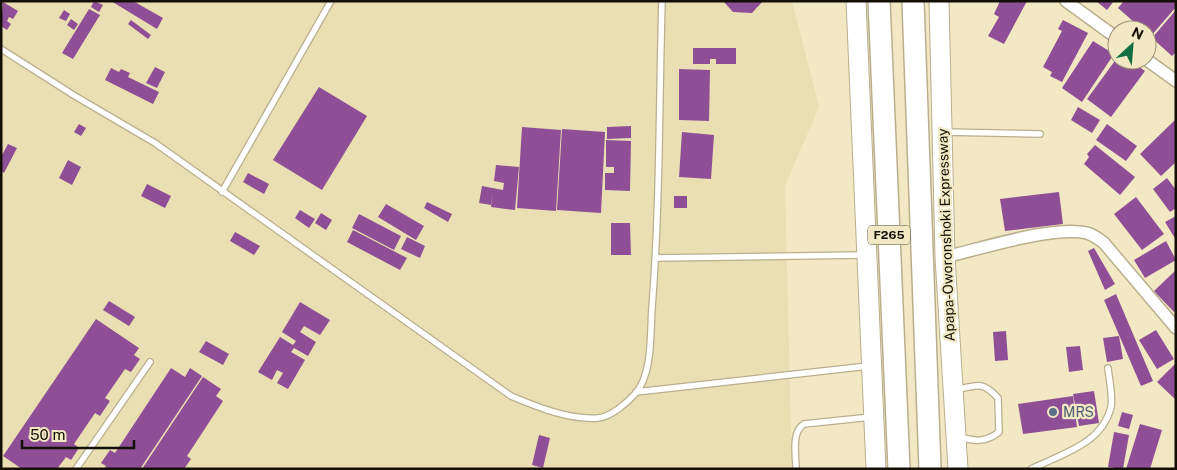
<svg xmlns="http://www.w3.org/2000/svg" width="1177" height="470" font-family="'Public Sans',sans-serif">
<style>
.built{fill:#eadfb3}
.building{fill:#8f4f96}
.lines{fill:none;stroke-linecap:round;stroke-linejoin:round}
.service-casing{stroke:#b9af8d;stroke-width:8}
.minor-casing{stroke:#b9af8d;stroke-width:14}
.primary-casing{stroke:#b9af8d;stroke-width:21}
.motorway-casing{stroke:#b9af8d;stroke-width:24}
.service{stroke:#fff;stroke-width:5.5}
.minor{stroke:#fff;stroke-width:11}
.primary{stroke:#fff;stroke-width:19}
.motorway{stroke:#fff;stroke-width:21}
.service-dot{fill:#5c6f8a;stroke:#f2e8c4;stroke-width:2}
.labels{text-anchor:middle;stroke-width:4.5;stroke-linejoin:round;paint-order:stroke}
.shield{fill:#f2e8c4;stroke:#56503e;stroke-width:1}
.shield-label{font-size:12px;font-weight:bold;fill:#130f04}
.street-label{font-size:14px;fill:#130f04;stroke:#f2e8c4}
.service-label{font-size:14px;fill:#4e5e75;stroke:#f2e8c4;text-anchor:start}
</style>
<rect width="100%" height="100%" fill="#f2e8c4"/>
<path class="built" d="M1,1H792L819,107L785,186L792,469H1Z"/>
<path class="building" d="M94,1L103,5L99,12L91,7Z
M111,1H133L163,18L157,29Z
M723,1H763L752,13L733,12Z
M1000,1H1027L1004,44L988,36L999,17L994,14Z
M1096,1H1114L1107,10Z
M1124,1H1176V7L1151,36L1147,30H1143L1118,8Z
M3,2L18,11L13,19L9,17L7,21L11,24L7,30L1,26Z
M89,9L100,15L73,59L62,53Z
M64,10L70,14L66,21L59,18Z
M1176,10V52L1172,56L1152,38Z
M71,19L78,24L74,30L67,25Z
M131,20L151,35L148,39L128,24Z
M1063,20L1088,33L1062,82L1050,76L1052,72L1043,67L1062,31L1058,29Z
M1093,41L1114,54L1082,102L1062,88Z
M693,48H736V64H716V59H710V64H693Z
M1117,58V60H1130L1145,71L1111,117L1087,99Z
M155,67L165,72L157,88L146,83Z
M111,68L119,72L121,69L130,73L128,77L159,92L153,104L105,80Z
M679,69L710,70L709,121L679,120Z
M319,87L367,116L322,190L273,160Z
M1078,107L1100,120L1092,133L1071,120Z
M1176,119V162L1161,176L1140,154Z
M79,124L86,128L81,136L74,132Z
M1107,124L1137,146L1126,161L1096,140Z
M631,126V138L607,139V127Z
M522,127L561,130L556,211L517,208Z
M562,129L605,132L601,213L557,210Z
M682,132L714,135L711,179L679,177Z
M606,140L631,141L630,191L605,190V173H614V167H606Z
M8,144L17,148L4,173L1,171V157Z
M1095,145L1135,177L1120,195L1084,164L1089,157L1087,154Z
M68,160L81,167L72,185L59,178Z
M496,165L519,167L515,210L491,207L493,193L491,205L479,203L482,186L503,190L504,183L494,181Z
M248,173L269,184L264,194L243,182Z
M1167,178L1176,190V208L1170,212L1153,189Z
M147,184L171,196L165,208L141,196Z
M1059,192L1063,224L1005,231L1000,199Z
M674,196H687V208H674Z
M1136,197L1164,234L1142,250L1114,214Z
M427,202L452,214L448,222L424,208Z
M386,204L424,226L416,240L378,217Z
M300,210L315,219L309,228L295,218Z
M321,213L332,220L326,230L315,223Z
M359,214L401,236L394,250L352,228Z
M1176,216V240L1165,222Z
M611,223H630L631,255H611Z
M353,230L407,258L400,270L347,242Z
M235,232L260,246L254,255L230,241Z
M407,237L425,246L420,258L401,249Z
M1166,241L1176,260L1145,278L1134,260Z
M1094,248L1115,284L1105,290L1088,251Z
M1176,270V310L1174,312L1154,291Z
M1116,294L1153,381L1141,386L1104,300Z
M109,301L135,317L129,326L103,310Z
M300,302L330,320L320,335L304,326L300,332L316,342L308,356L294,348L291,352L305,360L288,389L277,383L283,373L277,370L272,380L258,372L280,337L293,345L296,341L282,332Z
M96,319L139,348L134,355L140,359L131,372L125,369L105,398L110,401L100,416L95,413L74,444L79,448L71,460L66,457L57,469H22L3,456Z
M1156,330L1174,359L1157,369L1139,340Z
M1006,331L1008,360L995,361L993,332Z
M1119,336L1123,359L1107,362L1103,338Z
M206,341L229,354L223,365L199,352Z
M1080,346L1083,370L1069,372L1066,347Z
M1176,363V400L1157,382Z
M171,368L185,377L190,368L202,376L140,469H104L106,466L101,463L110,450L115,453Z
M203,377L221,389L216,396L223,401L187,456L191,459L184,469H142Z
M1094,391L1099,423L1079,426L1073,394Z
M1073,396L1077,427L1023,434L1018,404Z
M1122,412L1133,415L1129,429L1118,426Z
M1140,424L1162,430L1150,469H1126Z
M1114,432L1129,435L1123,469L1108,467Z
M539,435L550,438L543,468L532,465Z"/>
<g class="lines">
<g class="service-casing">
<path id="service" d="M1,49L75,96L155,143L511,396C537,407 569,420 598,418C611,417 628,402 636,393C653,372 650,333 652,308C660,206 659,103 662,1
M944,132L1040,134
M222,192L331,1
M656,258L863,255
M956,390C977,385 983,381 998,398L999,432C985,443 975,441 958,437
M636,392L868,366
M76,469L150,362
M796,469C796,455 791,432 804,424L871,417
M1031,469C1062,454 1102,444 1111,407C1113,395 1109,379 1108,368"/>
</g>
<g class="minor-casing">
<path id="minor" d="M1066,1L1117,38
M1147,60L1176,81
M945,257C980,249 1054,225 1087,233C1093,235 1099,239 1104,243L1176,328"/>
</g>
<g class="primary-casing">
<path id="primary" d="M856,1L876,469
M939,1L945,257L958,469"/>
</g>
<g class="motorway-casing">
<path id="motorway" d="M879,1L899,469
M913,1L930,469"/>
</g>
<use href="#service" class="service"/>
<use href="#minor" class="minor"/>
<use href="#primary" class="primary"/>
<use href="#motorway" class="motorway"/>
</g>
<circle class="service-dot" cx="1053" cy="412" r="5"/>
<g class="labels">
<rect class="shield" x="868" y="225.5" width="42" height="19" rx="4"/>
<g class="shield-label">
<text x="889" y="239">F265</text>
</g>
<g class="street-label">
<text transform="translate(946 235) rotate(-92)" y="5">Apapa-Oworonshoki Expressway</text>
</g>
<g class="service-label">
<text x="1063" y="417">MRS</text>
</g>
</g>
<rect width="1177" height="470" fill="none" stroke="#130f04" stroke-width="5"/>
<g transform="translate(1132 45) rotate(26)"><circle r="24" fill="#f2e8c4" stroke="#999177"/>
<path d="M0-4L9 19L0 12L-9 19Z" fill="#147044"/>
<text y="-8" font-size="14" font-weight="bold" text-anchor="middle" fill="#130f04">N</text>
</g>
<path d="M22 440v8h112v-8" fill="none" stroke="#130f04" stroke-width="2.5"/>
<text x="30" y="440" font-size="15" fill="#130f04" stroke="#f2e8c4" stroke-width="4" paint-order="stroke">50 m</text>
</svg>
